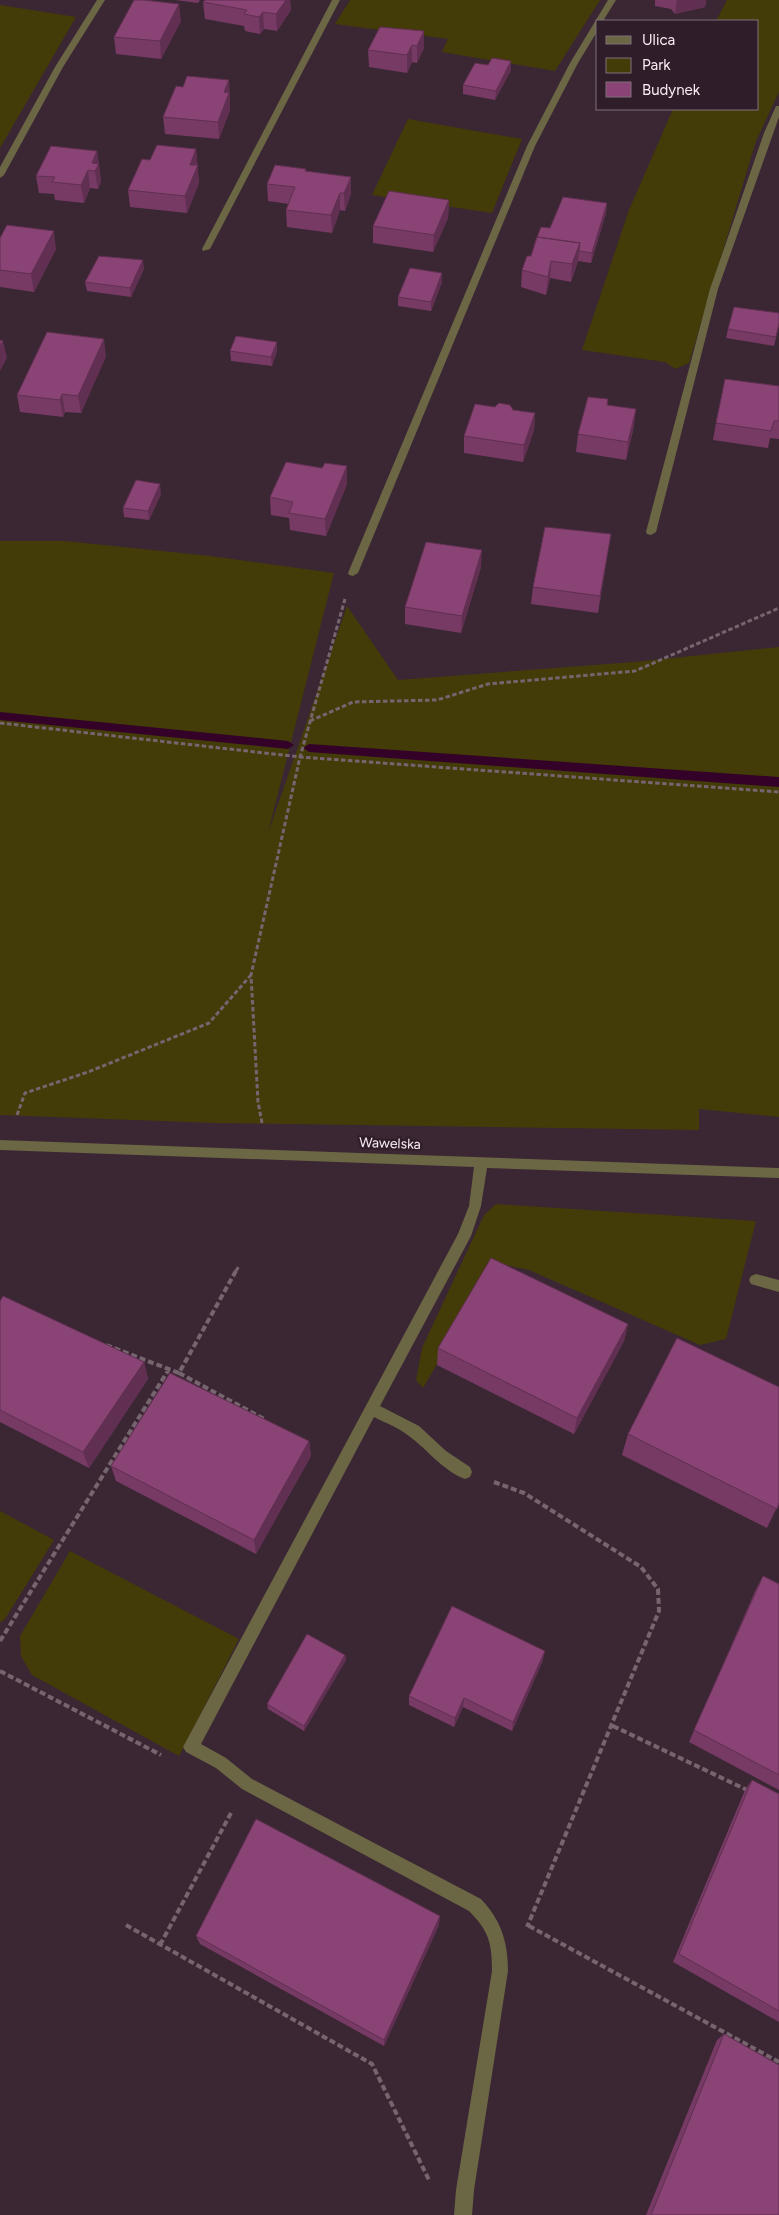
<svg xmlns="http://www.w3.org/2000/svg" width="779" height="2215" font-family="Figtree,sans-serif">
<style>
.green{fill:#433c08}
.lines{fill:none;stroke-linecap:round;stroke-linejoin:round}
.stream{fill:#340228;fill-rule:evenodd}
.path-far1{stroke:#76656f;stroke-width:3;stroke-dasharray:4.5 2.5;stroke-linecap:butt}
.path{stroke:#76656f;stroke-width:4;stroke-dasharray:6 3;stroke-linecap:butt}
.minor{fill:#6b6644;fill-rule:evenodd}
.wall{fill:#763a64}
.shaded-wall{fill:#602f51}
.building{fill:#894374;stroke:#602f51}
.labels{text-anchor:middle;stroke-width:4.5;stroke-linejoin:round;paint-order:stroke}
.street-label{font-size:14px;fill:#f9ecf4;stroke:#2f1d29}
</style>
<rect width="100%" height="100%" fill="#3a2733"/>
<path class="green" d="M350,0H600L555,71L442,52L448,39L335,24Z
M727,0H779V92L756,141L689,363L675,369L665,362L582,350L629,210L673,109H758V21H716Z
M0,5L76,17L0,148Z
M408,119L522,139L492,213L372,195Z
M0,541H65L210,556L334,573L268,833L347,606L398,680L634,662L779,647V1117L699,1109V1130L215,1123L0,1115Z
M496,1204L756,1221L726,1339L700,1345L529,1270L496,1263L423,1388L416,1380L422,1348L484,1215Z
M0,1511L54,1540L5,1619L0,1623Z
M70,1551L239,1639L179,1756L32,1675L21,1656L20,1636Z"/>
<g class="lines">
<path class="stream" d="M0,712L288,741L294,745L288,749L0,720Z
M309,744L779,777V787L309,752L303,748Z"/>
<path class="path-far1" d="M310,721L353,702L437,700L488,684L635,671L779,608
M0,723L300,757L779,792
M17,1115L25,1093L88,1072L209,1023L251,975
M262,1123L258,1102L251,975L300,757L345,599
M236,1271L239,1266"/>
<path class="path" d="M106,1345L179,1373L237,1269
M179,1373L264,1419
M494,1482L524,1493L641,1567L658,1589L659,1611L527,1927
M0,1641L169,1369
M0,1671L161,1755
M613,1726L747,1790
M126,1925L372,2064L430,2182
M529,1926L779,2062
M160,1945L231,1813"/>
<path class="minor" d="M97,0H105L63,67L4,175L0,178V167L55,67Z
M332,0H340L210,249L203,251L202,249Z
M608,0H616L603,21H598V30L578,63L535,146L358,573L353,576L349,575L348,573L527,146L570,63Z
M776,106H779V117L718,289L656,532L651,535L647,534L646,532L710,289L764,133Z
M0,1140L779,1168V1178L487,1168L481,1206L471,1236L380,1406L419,1426L446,1451L470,1467L472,1472L470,1477L465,1479C442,1470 428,1450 409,1436C399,1428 386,1423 374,1417L201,1744L226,1758L252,1779L481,1899C501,1920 508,1942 508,1971L474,2190L472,2215H454L456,2190L492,1971C492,1943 489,1931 469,1911L242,1789L216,1768L186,1752L183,1747L458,1234L469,1206L474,1167L0,1150Z
M756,1274L779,1280V1292L751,1284L749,1280L751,1276Z"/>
</g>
<path class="wall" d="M175,0H200L198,3Z
M205,0H290L291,10L277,31L264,29L260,34L245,31L244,26L205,19L203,2Z
M655,0H706L705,7L675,14L671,9L655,6Z
M181,21L161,59L116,54L114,37Z
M424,31V48L417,63L412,62L407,73L369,67L368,50Z
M511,70L495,100L463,94V85Z
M229,80L230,110L219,139L165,134L163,117L183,87Z
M196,149L199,183L187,213L130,207L128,190L150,160Z
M97,151L101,181L98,189L90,188L84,203L55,200L54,194L39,193L36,176Z
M306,169V171L351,177V194L345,211L340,210L332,233L287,227L286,210L289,204L268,201L267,184Z
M449,200L448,218L433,252L373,243V226Z
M607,203L606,213L591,263L578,261L571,282L550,278L546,295L521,287L522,270L550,228Z
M0,238L56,249L34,292L0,287Z
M144,269L131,297L87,291L85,282Z
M442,282L431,311L398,306V297Z
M779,313V325L774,346L726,338L728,329Z
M230,351H277L272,366L231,361Z
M106,356L81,413L65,412L63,417L20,412L17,395Z
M779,386V439L770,438L768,448L713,440L716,423Z
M608,399V405L634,426L626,460L576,452L578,434Z
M495,407L535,413L534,430L523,462L464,453V436Z
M347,484L326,536L290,530L289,518L271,515L270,497Z
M161,494L149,520L124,517L123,508Z
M608,552L598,613L531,604L533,587Z
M481,567L461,633L405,624V607Z
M0,1301L144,1362L148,1379L89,1468L0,1422Z
M628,1324L624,1341L574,1434L437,1365L438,1348Z
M628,1434L779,1503L767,1528L622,1455Z
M309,1441L311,1456L256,1554L116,1481L111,1466Z
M763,1576L779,1584V1790L689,1742L756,1589Z
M345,1655L346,1660L304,1731L268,1709L267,1704Z
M543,1660L512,1731L463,1707L454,1727L409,1705V1696Z
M752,1780L779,1794V2022L673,1962L745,1790Z
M439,1925L384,2046L200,1944L196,1936Z
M724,2034L779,2215H646L717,2040Z"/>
<path class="shaded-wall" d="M286,0H290L291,10L277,31L276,14Z
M677,0H706L705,7L675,14Z
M179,4L181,21L161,59L160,41Z
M263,12L264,29L260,34L259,17Z
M424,31V48L417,63V46Z
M412,45V62L407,73V55Z
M511,61V70L495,100L496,91Z
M229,80L230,110L219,139L218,122L224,92Z
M196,149L199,183L187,213L185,196L190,165Z
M97,151L101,181L98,189L95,171L92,163Z
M88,170L90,188L84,203L81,185Z
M351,177V194L345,211L344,193Z
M340,193V210L332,233L331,215Z
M449,200L448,218L433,252L434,235Z
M607,203L606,213L591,263L592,253Z
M54,231L56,249L34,292L31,274Z
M580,243L578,261L571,282L572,264Z
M143,260L144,269L131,297L130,288Z
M551,261L550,278L546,295L548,277Z
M442,273V282L431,311V302Z
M104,339L106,356L81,413L78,396Z
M3,341L7,358L0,371V347Z
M277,342V351L272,366L271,357Z
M62,394L65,412L63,417L60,400Z
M636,409L634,426L626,460L628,442Z
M535,413L534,430L523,462L524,445Z
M347,466V484L326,536L325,519Z
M160,484L161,494L149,520L148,511Z
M611,534L608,552L598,613L600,596Z
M482,550L481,567L461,633L462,616Z
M628,1324L624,1341L574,1434L577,1418Z
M144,1362L148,1379L89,1468L83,1452Z
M309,1441L311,1456L256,1554L254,1540Z
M545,1651L543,1660L512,1731L513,1722Z
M345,1655L346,1660L304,1731V1726Z
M464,1698L463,1707L454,1727L455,1718Z
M440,1916L439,1925L384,2046V2040Z"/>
<path class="building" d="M134,0H144L179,4L160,41L114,37Z
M205,0H286L276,14L263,12L259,17L244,14L247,10L203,2Z
M380,27L424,31L417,46L412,45L407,55L368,50Z
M492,58L511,61L496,91L463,85L475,63L488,65Z
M187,76L229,80L224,92L229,93L218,122L163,117L176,86L183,87Z
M157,145L196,149L190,165H198L185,196L128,190L142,159L150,160Z
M51,146L97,151L92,163L99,164L95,171L88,170L81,185L52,182L55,177L36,176Z
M275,165L306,169L305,171L351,177L344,193H340L331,215L286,210L295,187L267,184Z
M389,191L449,200L434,235L373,226Z
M563,197L607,203L592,253L579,251L580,243L537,237L534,245L541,227L550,228Z
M7,225L54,231L31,274L0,270V238Z
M537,237L580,243L572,264L551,261L548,277L522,270L527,256H531Z
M99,256L143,260L130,288L85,282Z
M410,268L442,273L431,302L398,297Z
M734,307L779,313V323L776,337L728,329Z
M47,332L104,339L78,396L62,394L60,400L17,395Z
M236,336L277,342L271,357L230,351Z
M0,340L3,341L0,347Z
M725,379L779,386V421H774L771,431L716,423Z
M588,397L608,399L607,405L636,409L628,442L578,434Z
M499,403L510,405L513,410L535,413L524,445L464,436L475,404L495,407Z
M286,462L322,468L325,463L347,466L325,519L289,513L293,502L270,497Z
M136,480L160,484L148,511L123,508Z
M545,527L611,534L600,596L533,587Z
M426,542L482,550L462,616L405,607Z
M491,1258L628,1324L577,1418L438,1348Z
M3,1296L144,1362L83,1452L0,1410V1301Z
M677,1338L779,1387V1503L777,1509L628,1434Z
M170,1373L309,1441L254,1540L111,1466Z
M763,1576L779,1584V1775L694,1730Z
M452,1606L545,1651L513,1722L464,1698L455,1718L409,1696Z
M307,1634L345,1655L304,1726L267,1704Z
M752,1780L779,1794V2011L679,1954Z
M256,1819L440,1916L384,2040L196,1936Z
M724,2034L779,2065V2215H651Z"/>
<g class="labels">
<g class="street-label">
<text transform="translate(390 1143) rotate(2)" y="5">Wawelska</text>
</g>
</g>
<rect x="596" y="20" width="162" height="90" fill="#2f1d29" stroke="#80707a"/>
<rect x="606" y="36" width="25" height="8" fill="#6b6644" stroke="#80707a"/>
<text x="642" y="45" font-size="15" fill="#f9ecf4">Ulica</text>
<rect x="606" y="58" width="25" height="15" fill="#433c08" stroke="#80707a"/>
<text x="642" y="70" font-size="15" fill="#f9ecf4">Park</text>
<rect x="606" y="82" width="25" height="15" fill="#894374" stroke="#80707a"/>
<text x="642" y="95" font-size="15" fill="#f9ecf4">Budynek</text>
</svg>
